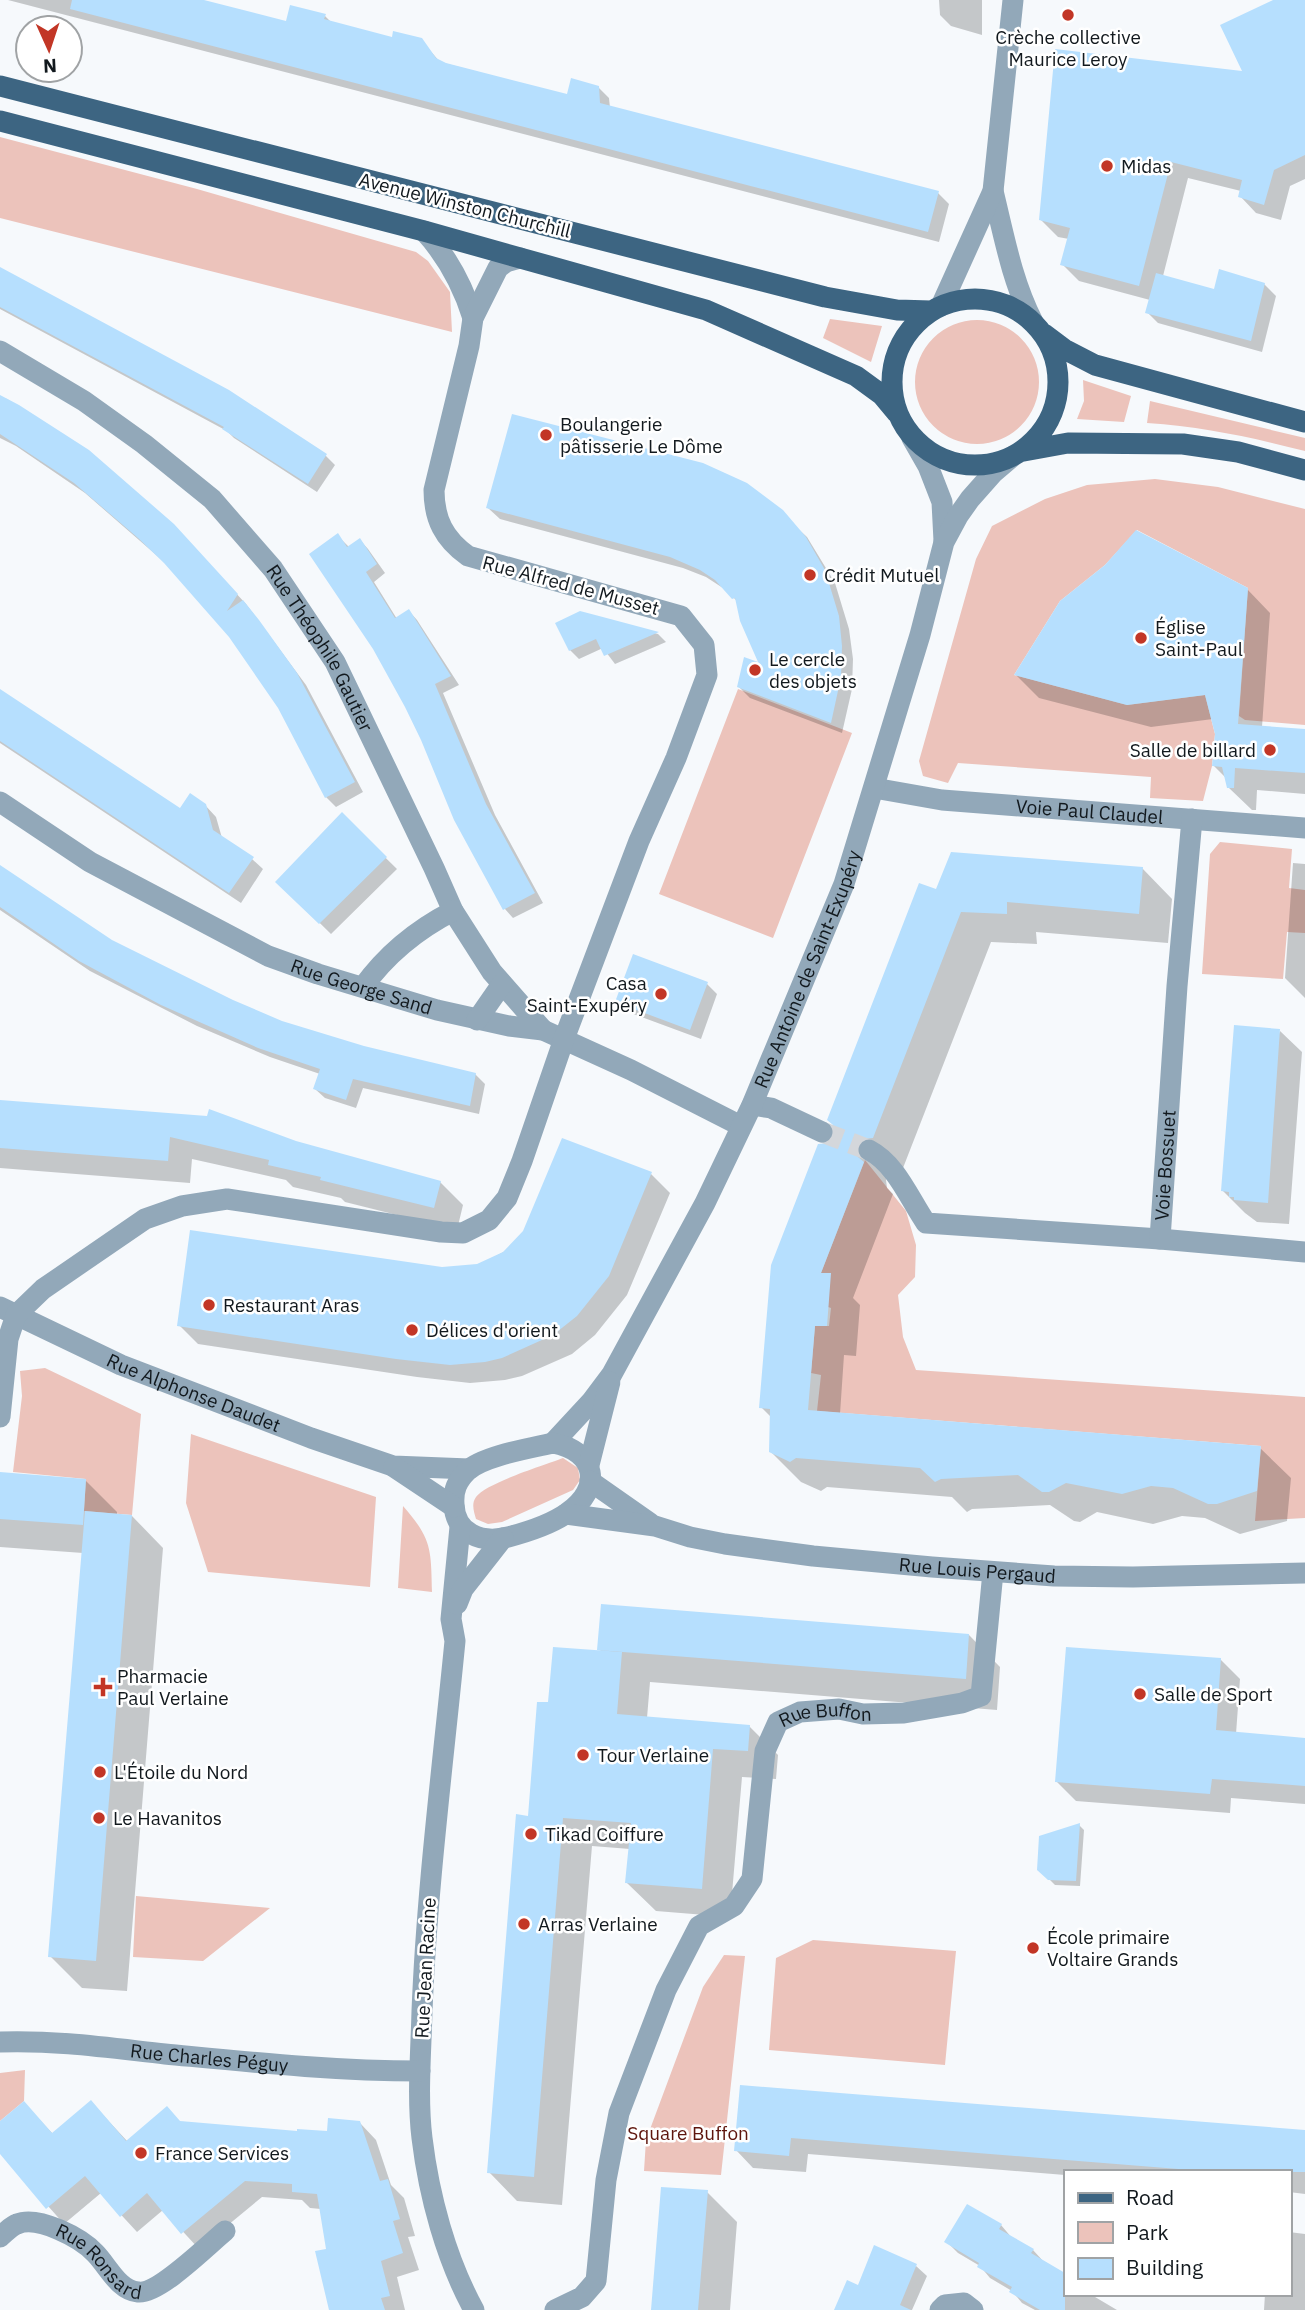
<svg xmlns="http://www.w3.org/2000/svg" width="1305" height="2310" font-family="'IBM Plex Sans',sans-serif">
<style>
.green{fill:#ecc3bb}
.shadow{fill:#0003}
.building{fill:#b6dffe}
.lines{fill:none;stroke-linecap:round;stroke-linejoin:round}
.minor-tunnel{stroke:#d4d7db;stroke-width:21;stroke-dasharray:21 10;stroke-linecap:butt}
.minor{stroke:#92a8b9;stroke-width:21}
.major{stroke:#3d6582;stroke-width:21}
.poi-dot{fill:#c23626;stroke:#fff;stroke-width:2.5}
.labels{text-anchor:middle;stroke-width:5;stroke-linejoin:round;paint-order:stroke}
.poi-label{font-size:19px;fill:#12191e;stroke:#fff;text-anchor:start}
.street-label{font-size:19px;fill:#12191e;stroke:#fff}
.park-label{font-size:19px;fill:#5e150d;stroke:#fff}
</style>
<rect width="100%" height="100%" fill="#f6f9fc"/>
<path class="green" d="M0,137L197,189L416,252L428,261L450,292L452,332L0,218Z
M830,319L882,326L871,362L823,338Z
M915 382a62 62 0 1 1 124 0a62 62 0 1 1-124 0Z
M1083,380L1131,396L1124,422L1077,419L1084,401Z
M1150,401L1305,438V451C1250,437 1204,427 1147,423Z
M1155,479L1218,487L1305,509V725L1245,720L1239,716L1248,588L1137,530L1105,565L1060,601L1014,675L1127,705L1205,695L1215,734L1212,766L1203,801L1150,798L1151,777L958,763L948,783L923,776L919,761L976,559L992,526L1045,499L1087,485Z
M738,689L852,733L773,938L659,894Z
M1220,842L1292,849L1289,888L1305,890V933L1287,932L1283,979L1202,974L1210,854Z
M865,1160L906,1211L916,1245L915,1277L898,1295L903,1337L916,1370L1305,1397V1518L1255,1521L1261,1446L817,1411L821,1375L811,1373L815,1326H829L831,1308L828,1307L830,1273H821Z
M45,1368L141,1414L132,1515L84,1511L86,1479L13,1472L22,1396L20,1371Z
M191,1434L376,1497L370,1587L208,1572L186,1503Z
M563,1458L578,1468L580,1480L573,1490L502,1522L488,1524L476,1519C474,1512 471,1504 476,1497C486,1483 545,1465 563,1458Z
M403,1506C432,1539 431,1549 432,1592L398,1588Z
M136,1896L270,1908L203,1961L133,1957Z
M813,1940L956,1951L945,2065L769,2050L776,1958Z
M724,1955L745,1956L721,2175L644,2171L646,2140L703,1987Z
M25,2070L24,2101L0,2121V2073Z"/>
<path class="shadow" d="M8,0H196L287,23L325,16L332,23L393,39L421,40L440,62L568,96L598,87L609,98L610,108L938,193L949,204L939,242Z
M939,0H982V35L951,26L940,15Z
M1277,0H1305V179L1290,186L1281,220L1256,213L1240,196L1241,191L1188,178L1163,276L1215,291L1264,284L1276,296L1262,352L1158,323L1147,312L1150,300L1079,281L1062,264L1069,239L1058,237L1041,220L1245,73Z
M0,269L326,456L335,465L317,492L234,438L227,431L0,309Z
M0,397L7,399L88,452L183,536L246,604L306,685L363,792L336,807L326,797L279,707L231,636L170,567L85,493L16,446L0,438Z
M488,508L794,525L807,537L835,583L849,629L853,659L852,689L842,733L750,698L739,687L762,664L738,602L726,590L706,577L683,568L500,519Z
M338,536L349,547L360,540L368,549L385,573L374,582L397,619L409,611L417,620L459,685L443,693L495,815L543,903L513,918L505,909L456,819Z
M1247,589L1270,613L1262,727L1305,731V794L1257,790L1256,810H1252L1229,788L1227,779L1214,766L1216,734L1213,719L1151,727L1039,698L1016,675Z
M580,613L658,634L666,642L615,664L603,648L579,659L570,650Z
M0,691L180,811L205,805L216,817L222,838L252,859L263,869L241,903L0,743Z
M342,815L397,869L331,934L277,881Z
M1293,863L1305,864V998L1285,978Z
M0,868L96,933L200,987L281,1022L364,1048L475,1074L485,1084L479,1114L363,1088L356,1108L325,1098L315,1089L320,1074L270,1057L197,1026L90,971L0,910Z
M1142,868L1172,899L1168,943L1036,932L1037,944L991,942L903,1168H893L886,1180L887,1188L893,1194L853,1298L860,1305L856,1356L844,1355L840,1414L1260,1448L1291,1478L1287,1521L1240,1534L1205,1518L1182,1516L1153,1524L1097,1512L1080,1522L1074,1521L1050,1505L972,1509L967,1512L952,1497L827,1487L821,1491L801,1482L771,1452V1417L761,1407L830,1145L836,1138L937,891Z
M707,984L717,994L701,1039L628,1012L617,1002Z
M1280,1031L1302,1052L1289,1224L1257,1222L1245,1213L1223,1191Z
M0,1101L440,1182L463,1205L457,1230L345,1202L341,1198L293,1187L286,1180L192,1159L190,1183L0,1168Z
M651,1174L670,1193L627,1295L595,1335L572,1354L522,1376L505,1380L470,1383L417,1377L198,1344L179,1325L442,1268L477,1266Z
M0,1473L85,1480L117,1512V1515L132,1516L163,1548L127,1991L82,1988L50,1956L83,1553L0,1547Z
M969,1635L1000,1667L997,1710L650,1682L647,1718L749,1726L778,1755L776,1779L742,1777L730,1917L656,1911L627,1883L630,1849L592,1846L562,2205L517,2201L489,2172L530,1817L549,1704L602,1652L599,1649Z
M1220,1659L1240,1679L1236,1734L1305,1739V1804L1231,1798L1230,1813L1076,1801L1056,1781Z
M1079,1825L1084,1830L1080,1886L1055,1885L1039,1869Z
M742,2087L1305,2132V2194L1289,2192V2172H1065V2175L808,2154L806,2172L753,2168L736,2150Z
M91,2102L128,2142L181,2123L298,2133H329L360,2123L376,2140L391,2185L404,2198L415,2236L408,2237L419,2270L397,2277L405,2310H332L328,2250L321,2209L310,2208L302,2200L262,2197L199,2249L163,2210L137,2232L101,2193L64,2224L0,2152V2123L24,2103L53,2134Z
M707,2192L737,2222L730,2310H653Z
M968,2206L1001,2225L1012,2238L1033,2250L1044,2262L1065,2275V2294H1090L1117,2310H1035L1022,2303L1012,2291L990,2278L980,2266L958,2253L947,2242Z
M1289,2232L1305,2234V2310H1264L1265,2294H1289Z
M916,2266L927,2276L912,2310H836L858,2287Z"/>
<path class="building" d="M72,0H204L286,21L290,5L326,14L324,19L392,37L393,31L422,38L436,58L446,63L567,94L571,78L599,86L600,103L939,191L928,232L70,9Z
M1273,0H1305V155L1274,170L1264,205L1238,197L1242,180L1171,162L1139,286L1060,265L1070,228L1039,220L1055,49L1242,71L1220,25Z
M0,267L229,390L327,454L308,484L222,429L224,427L0,307Z
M1219,269L1265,283L1251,341L1145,313L1156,273L1214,289Z
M0,395L19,405L89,450L174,524L238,594L227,611L243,600L259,620L297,673L355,782L325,798L278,708L229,637L164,563L138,538L74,483L0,434Z
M512,414L703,463L747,483L783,510L806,537L825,570L839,616L842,646L841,677L831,723L737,687L744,657L758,662L740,621L735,598L732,599L715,580L700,570L670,557L486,508Z
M1136,530L1248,588L1238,724L1305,729V773L1235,768L1234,788H1227L1222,767L1212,766L1215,734L1205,695L1127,705L1014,675L1060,601L1105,565Z
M338,533L347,547L360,538L377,564L366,572L395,618L409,609L451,676L435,684L486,804L535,893L503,910L454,820L421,740L405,707L373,649L309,554Z
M580,611L599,616L659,632L604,656L596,639L569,651L555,623Z
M0,689L180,808L190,793L206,804L213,830L254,857L229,893L0,741Z
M342,812L387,857L319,924L275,882Z
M951,852L1143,867L1139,914L1007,902V914L961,912L873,1138L862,1139L856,1149L858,1157L864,1162L821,1273H831L827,1326H815L808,1410L1261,1446L1257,1491L1217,1504H1208L1173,1488L1151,1486L1122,1494L1066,1483L1049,1492H1042L1018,1475L941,1479L935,1482L920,1468L796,1458L790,1462L769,1452L770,1409L759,1408L771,1265L818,1144L829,1143L834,1137L833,1125L827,1120L919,883L936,889Z
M0,865L112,940L233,1000L282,1021L364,1046L476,1073L470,1106L353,1079L346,1100L313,1089L320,1069L258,1048L161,1005L79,961L0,907Z
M633,954L708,982L690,1030L615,1002Z
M1234,1025L1280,1029L1268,1203L1234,1200V1197H1229V1192L1221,1191Z
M0,1100L207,1116L209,1109L296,1141L441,1181L434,1208L320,1180L321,1177L268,1165L269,1160L170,1137L168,1161L0,1148Z
M562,1138L652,1172L609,1276L577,1316L553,1335L502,1358L485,1362L450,1365L396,1359L177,1326L190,1230L442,1267L477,1264L503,1252L523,1231Z
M0,1472L86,1479L83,1525L0,1519Z
M85,1511L132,1515L96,1961L48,1957Z
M601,1604L969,1634L966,1679L597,1650Z
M553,1647L622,1652L617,1714L750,1725L748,1751L713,1749L702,1889L625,1883L631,1823L563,1818L534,2177L487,2173L516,1814L528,1816L537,1702H548Z
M1066,1647L1221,1658L1216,1730L1305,1738V1786L1212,1779L1210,1794L1055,1782Z
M1080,1823L1076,1881L1048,1880L1037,1870L1039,1836Z
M740,2085L1305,2130V2172H1216L791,2138L789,2156L734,2151Z
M91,2100L126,2141L167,2106L180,2121L297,2131V2129L327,2131L328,2118L360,2121L380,2181L388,2179L400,2219L393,2221L403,2253L381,2261L390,2296L381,2298L385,2310H329L315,2251L326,2249L317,2194L292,2192V2184L245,2181L181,2234L147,2193L120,2217L85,2176L46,2209L0,2154V2121L24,2101L52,2133Z
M661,2187L708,2190L698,2310H651Z
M967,2204L1002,2224L999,2229L1034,2249L1031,2253L1065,2273V2310H1040L1009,2292L1012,2287L977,2267L979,2263L944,2242Z
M874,2245L917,2264L900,2305L911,2310H834L847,2280L858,2285Z"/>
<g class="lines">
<path class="minor-tunnel" d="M822,1132L869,1150"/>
<g class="minor">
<path d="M993,191C1004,236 1012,281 1033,322"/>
<path d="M424,231C447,256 463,286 473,318"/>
<path d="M941,306L993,191L1013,0"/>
<path id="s1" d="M0,351L84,401L144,444L212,499L273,569L335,662L434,868L453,911L492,972L543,1030"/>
<path d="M912,438L928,466L942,502L944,541"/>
<path id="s2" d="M874,788L942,800L1305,828"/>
<path id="s3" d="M0,802L90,862L268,956L318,974L437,1010L509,1026L543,1030L631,1070L741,1126"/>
<path d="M363,987C386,955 418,929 453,911"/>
<path d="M477,1020L502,984"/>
<path d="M752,1105L771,1108L822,1132"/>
<path d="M869,1150C896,1164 909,1198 926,1223L1160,1239L1305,1252"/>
<path id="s4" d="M1160,1239L1177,986L1192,819"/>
<path id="s5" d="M0,1307L121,1365L311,1438L393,1466L469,1469"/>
<path d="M0,1417L8,1339L16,1315L43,1289L145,1219L182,1206L227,1199L441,1232L463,1233L489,1220L507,1198L522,1161L564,1039L639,841L676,758L707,675L704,645L681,616L468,556C444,539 434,519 434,490L469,346L473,318L498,268L506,262L520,258"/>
<path id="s6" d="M553,1443L591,1402L612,1374L705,1203L752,1105L844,884L920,635L944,542L958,516L970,499L993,473L1013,456"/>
<path d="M553,1443C597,1451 603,1489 567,1513C550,1525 527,1532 508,1537C481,1544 455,1533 454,1504C453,1490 457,1481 467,1471C483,1456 531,1448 553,1443Z"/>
<path d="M589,1465L610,1382"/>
<path d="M394,1467L454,1507"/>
<path d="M590,1481L650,1523"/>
<path id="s7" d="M566,1514L655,1526L690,1537L725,1544L813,1556L932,1567L1054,1576L1133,1577L1305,1573"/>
<path d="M460,1527L451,1619L455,1641C443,1764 427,1887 422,2011C421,2053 417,2097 422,2138C429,2196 446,2259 474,2310"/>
<path d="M457,1604L463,1589L503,1538"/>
<path id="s8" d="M0,2042C55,2040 110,2048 165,2054C250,2062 335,2071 420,2071"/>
<path id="s9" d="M0,2237C5,2233 11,2226 17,2224C38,2215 81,2238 95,2253C108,2266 118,2290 138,2292C158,2295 208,2245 225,2231"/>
<path id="s10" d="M555,2310L582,2297L596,2281L606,2180L619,2113L666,1990L699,1926L734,1906L752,1879L765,1751L778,1722L800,1712L839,1709L863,1714L904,1713L962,1703L981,1696L993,1572"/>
<path d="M940,2310L945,2305L964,2303L973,2310"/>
</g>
<path class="major" d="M0,86L825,297L897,310L931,311
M0,121L424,231L706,310L856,376L882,395L897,413
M892 382a83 83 0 1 1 166 0a83 83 0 1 1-166 0Z
M1044,334L1064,349L1095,365L1305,422
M1024,451L1068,443L1183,444L1238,452L1305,470"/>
</g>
<g class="poi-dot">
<circle cx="1068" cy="15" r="7"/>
<circle cx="1107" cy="166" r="7"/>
<circle cx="546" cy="435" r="7"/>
<circle cx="810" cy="575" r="7"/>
<circle cx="1141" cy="638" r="7"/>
<circle cx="755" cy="670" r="7"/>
<circle cx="1270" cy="750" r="7"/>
<circle cx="661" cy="994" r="7"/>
<circle cx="209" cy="1305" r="7"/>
<circle cx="412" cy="1330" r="7"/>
<path d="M99.5 1676.5h7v7h7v7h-7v7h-7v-7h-7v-7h7z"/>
<circle cx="1140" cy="1694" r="7"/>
<circle cx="583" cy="1755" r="7"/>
<circle cx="100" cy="1772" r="7"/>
<circle cx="99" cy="1818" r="7"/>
<circle cx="531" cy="1834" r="7"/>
<circle cx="524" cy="1924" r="7"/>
<circle cx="1033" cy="1948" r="7"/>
<circle cx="141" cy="2153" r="7"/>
</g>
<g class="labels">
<g class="poi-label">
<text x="1068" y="44" text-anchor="middle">Crèche collective<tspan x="1068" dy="22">Maurice Leroy</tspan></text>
<text x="1121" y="173">Midas</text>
<text x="560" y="431">Boulangerie<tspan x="560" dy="22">pâtisserie Le Dôme</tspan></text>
<text x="824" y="582">Crédit Mutuel</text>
<text x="1155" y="634">Église<tspan x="1155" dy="22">Saint-Paul</tspan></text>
<text x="769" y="666">Le cercle<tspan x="769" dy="22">des objets</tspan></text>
<text x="1256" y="757" text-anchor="end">Salle de billard</text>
<text x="647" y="990" text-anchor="end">Casa<tspan x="647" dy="22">Saint-Exupéry</tspan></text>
<text x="223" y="1312">Restaurant Aras</text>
<text x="426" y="1337">Délices d'orient</text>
<text x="117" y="1683">Pharmacie<tspan x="117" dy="22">Paul Verlaine</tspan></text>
<text x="1154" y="1701">Salle de Sport</text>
<text x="597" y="1762">Tour Verlaine</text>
<text x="114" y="1779">L'Étoile du Nord</text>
<text x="113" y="1825">Le Havanitos</text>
<text x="545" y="1841">Tikad Coiffure</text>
<text x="538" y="1931">Arras Verlaine</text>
<text x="1047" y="1944">École primaire<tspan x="1047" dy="22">Voltaire Grands</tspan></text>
<text x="155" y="2160">France Services</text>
</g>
<g class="street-label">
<text transform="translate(465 205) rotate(14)" y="7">Avenue Winston Churchill</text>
<text transform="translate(571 585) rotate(15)" y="7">Rue Alfred de Musset</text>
<text dy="7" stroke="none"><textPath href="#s1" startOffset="444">Rue Théophile Gautier</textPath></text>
<text dy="7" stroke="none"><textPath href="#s2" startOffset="217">Voie Paul Claudel</textPath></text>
<text dy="7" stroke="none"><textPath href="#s6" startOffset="541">Rue Antoine de Saint-Exupéry</textPath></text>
<text dy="7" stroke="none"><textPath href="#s3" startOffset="408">Rue George Sand</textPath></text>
<text dy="7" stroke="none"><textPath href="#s4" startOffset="74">Voie Bossuet</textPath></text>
<text dy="7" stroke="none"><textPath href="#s5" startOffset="212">Rue Alphonse Daudet</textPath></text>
<text dy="7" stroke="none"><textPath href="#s7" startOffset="416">Rue Louis Pergaud</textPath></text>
<text dy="7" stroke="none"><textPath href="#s10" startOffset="707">Rue Buffon</textPath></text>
<text transform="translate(425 1968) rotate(-87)" y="7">Rue Jean Racine</text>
<text dy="7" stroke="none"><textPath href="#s8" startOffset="210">Rue Charles Péguy</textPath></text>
<text dy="7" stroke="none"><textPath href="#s9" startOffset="117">Rue Ronsard</textPath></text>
</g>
<g class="park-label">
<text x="688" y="2140">Square Buffon</text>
</g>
</g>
<rect x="1064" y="2170" width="228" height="126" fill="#ffffff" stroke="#a0a3a5" stroke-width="2"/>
<rect x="1078" y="2193" width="35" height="10" fill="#3d6582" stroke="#a0a3a5" stroke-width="2"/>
<text x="1126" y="2205" font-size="21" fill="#12191e">Road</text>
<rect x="1078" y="2222" width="35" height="21" fill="#ecc3bb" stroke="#a0a3a5" stroke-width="2"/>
<text x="1126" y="2240" font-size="21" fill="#12191e">Park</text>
<rect x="1078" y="2258" width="35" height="21" fill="#b6dffe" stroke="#a0a3a5" stroke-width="2"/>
<text x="1126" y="2275" font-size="21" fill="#12191e">Building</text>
<g transform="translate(49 49) rotate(177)"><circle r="33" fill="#ffffff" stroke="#a0a3a5" stroke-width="2"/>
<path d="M0-5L12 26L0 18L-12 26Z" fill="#c23626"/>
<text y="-10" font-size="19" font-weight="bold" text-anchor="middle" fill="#12191e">N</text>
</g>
</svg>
